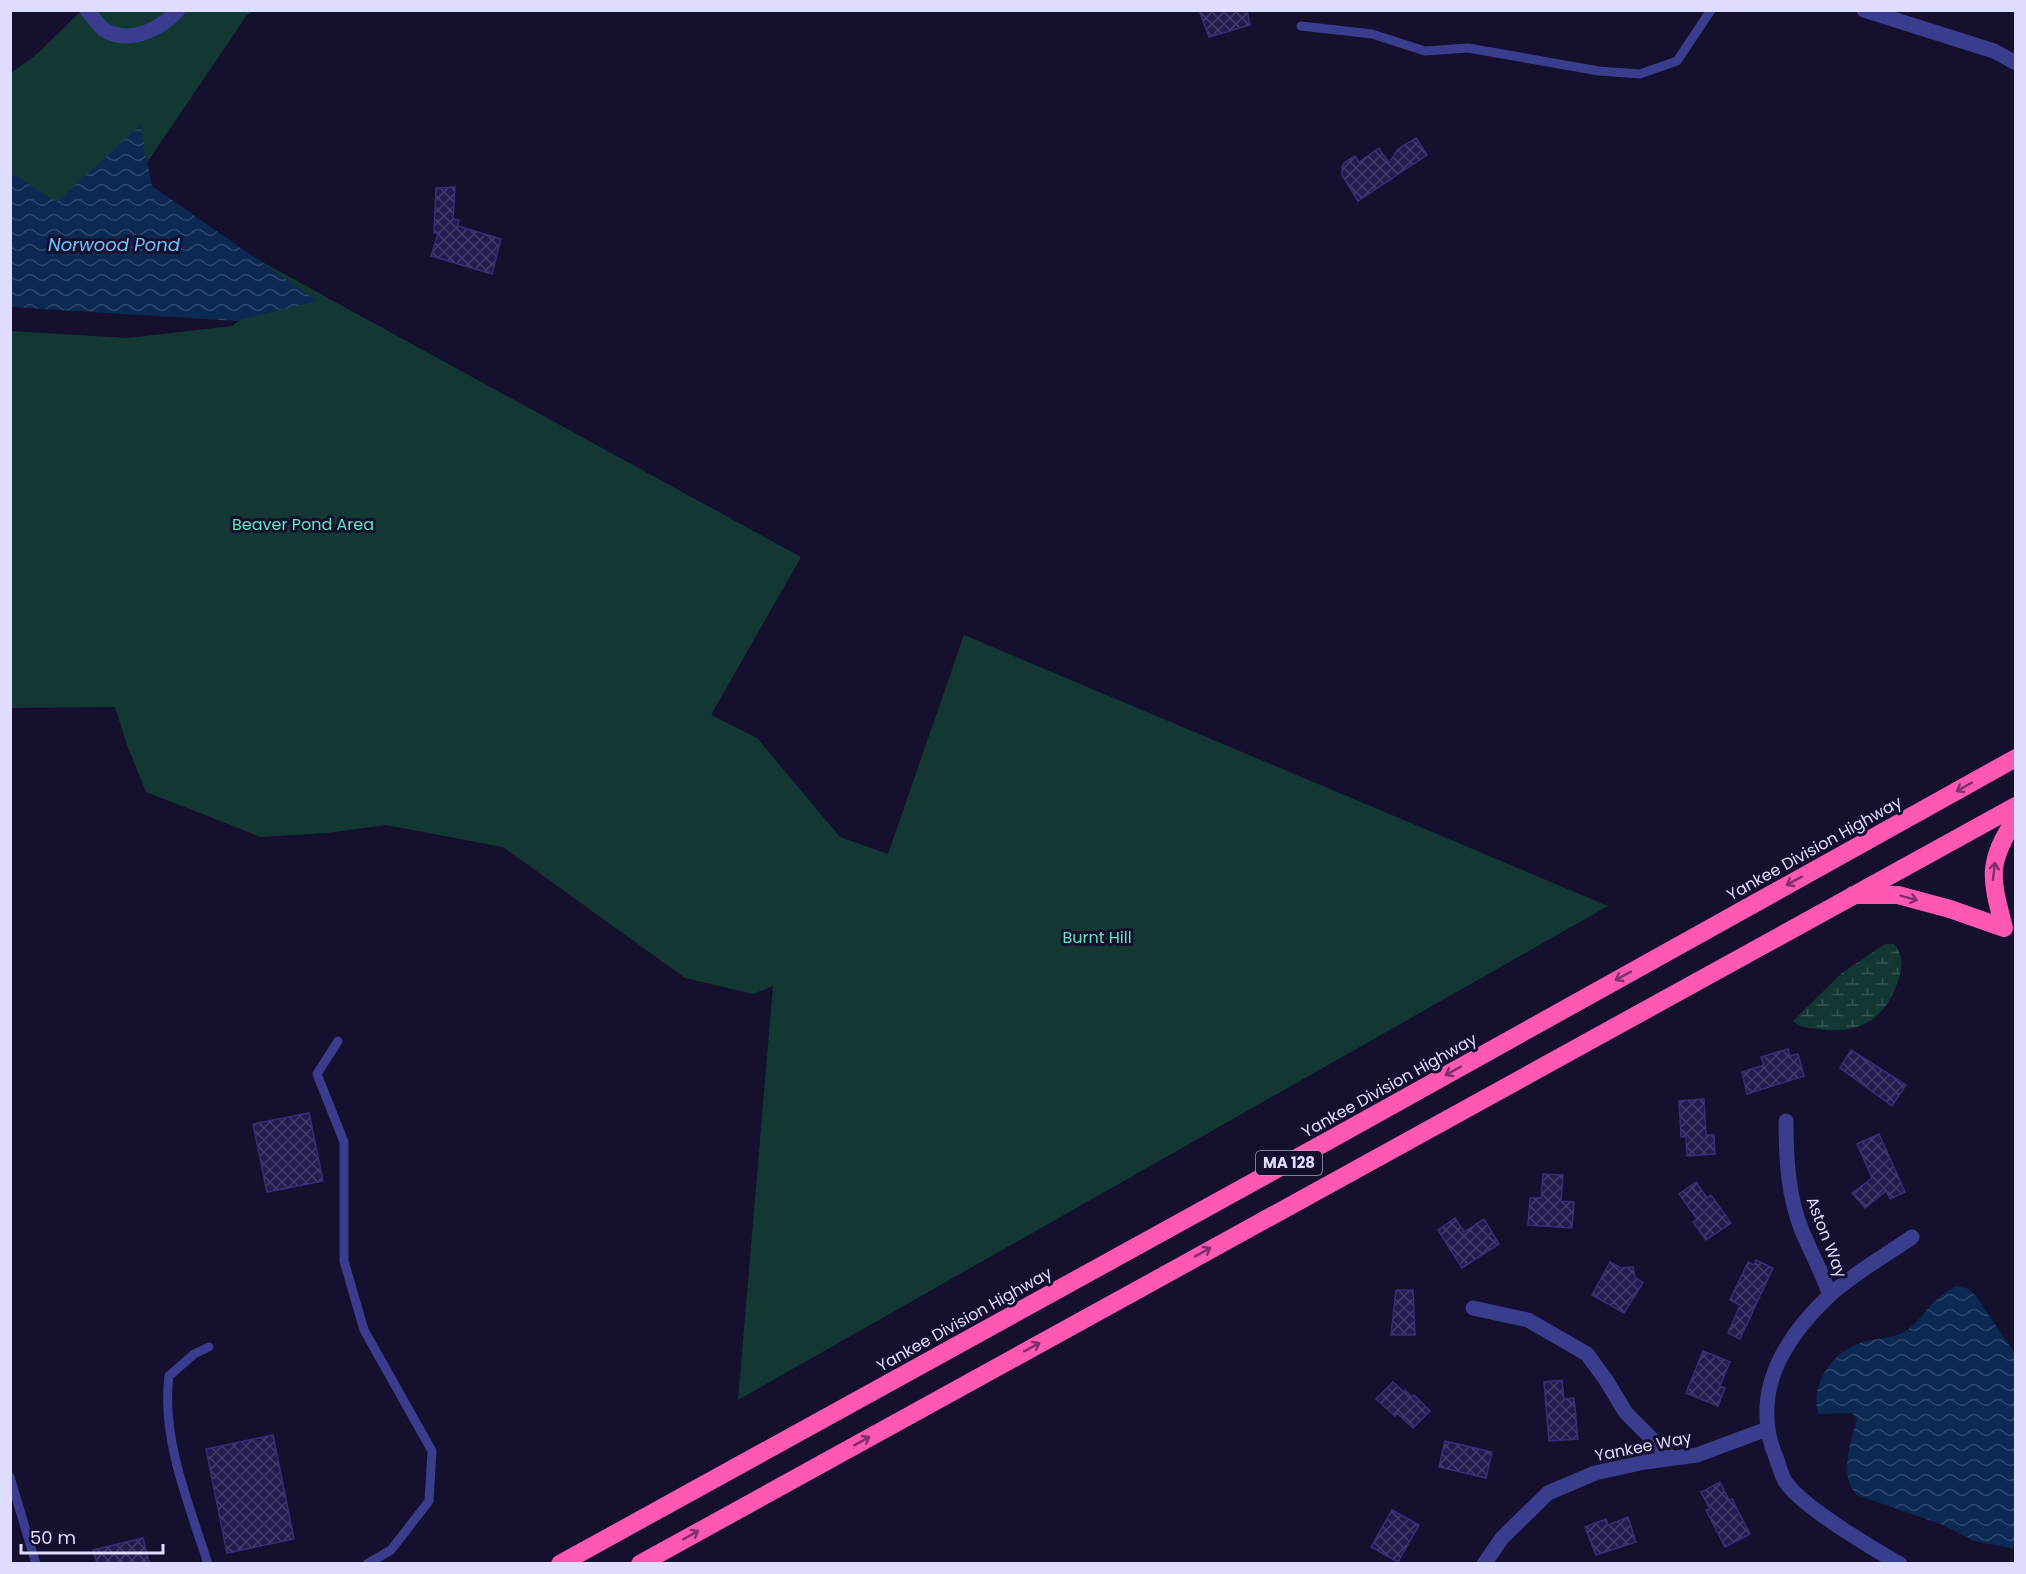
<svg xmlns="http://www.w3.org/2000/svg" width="2026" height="1574" font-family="Poppins,sans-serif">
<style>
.wetland{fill:url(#wetland-marsh)}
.park{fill:#133834}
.water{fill:url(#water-waves)}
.building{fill:url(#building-cross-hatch);stroke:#382d7c;stroke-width:1.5}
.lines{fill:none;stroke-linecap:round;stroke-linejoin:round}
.service{stroke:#3a3c8e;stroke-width:9}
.minor{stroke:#3a3c8e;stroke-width:15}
.motorway{stroke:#ff58b2;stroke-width:18}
.oneway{stroke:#7e3069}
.labels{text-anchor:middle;stroke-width:6;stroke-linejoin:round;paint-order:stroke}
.shield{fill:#14102d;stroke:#a2a0c0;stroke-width:1.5}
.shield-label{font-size:15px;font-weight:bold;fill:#dfddff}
.park-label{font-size:16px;fill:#62e6bd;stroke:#14102d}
.street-label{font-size:16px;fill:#dfddff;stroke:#14102d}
.water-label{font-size:18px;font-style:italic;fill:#6bc3ff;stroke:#14102d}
</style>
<defs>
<pattern id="wetland-marsh" width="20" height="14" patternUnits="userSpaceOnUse" patternTransform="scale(1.5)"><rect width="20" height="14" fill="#133834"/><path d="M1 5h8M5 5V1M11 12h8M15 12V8" fill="none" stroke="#355452"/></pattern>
<pattern id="water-waves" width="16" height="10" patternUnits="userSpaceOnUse" patternTransform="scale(1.5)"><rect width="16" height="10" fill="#0b2952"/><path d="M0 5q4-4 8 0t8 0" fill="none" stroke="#2e486c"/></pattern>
<pattern id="building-cross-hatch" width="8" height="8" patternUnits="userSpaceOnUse" patternTransform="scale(1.5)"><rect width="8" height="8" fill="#231c4f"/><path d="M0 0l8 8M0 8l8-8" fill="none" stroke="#423d69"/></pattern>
</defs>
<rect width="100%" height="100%" fill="#14102d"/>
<path class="wetland" d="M1885,944H1894C1903,956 1903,963 1899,978C1887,1018 1861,1035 1819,1029C1809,1028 1800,1028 1793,1021L1842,973Z"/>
<path class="park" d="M81,11H254L247,15L129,189L801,557L711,715L757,738L840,837L888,854L964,635L1608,906L738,1400L773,986L753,994L685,978L503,847L386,825L327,833L261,837L146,792L127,745L115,707L11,708V331L128,338L232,326L240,320L11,211V73L37,54Z"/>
<path class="water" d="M140,125L152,186L317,301L236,321L11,307V173L57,202Z
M1956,1286L1969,1289L1976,1296L2015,1354V1549L1974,1541L1943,1525L1857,1495C1838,1477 1851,1442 1857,1419L1852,1413L1818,1414C1810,1383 1833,1351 1863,1342C1876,1338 1891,1339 1904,1332C1918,1324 1925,1310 1937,1299C1942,1294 1950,1290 1956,1286Z"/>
<path class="building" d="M1199,10H1247L1250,25L1209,37Z
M1416,138L1427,155L1358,201L1342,175V166L1345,162L1355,156L1359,162L1379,148L1389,163L1398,149Z
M455,187L453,219L459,220L458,226L501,239L492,274L431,256L438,234L434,233L436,188Z
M1788,1049L1790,1056L1798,1054L1804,1076L1747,1094L1742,1072L1764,1065L1761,1057Z
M1851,1050L1906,1085L1892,1106L1840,1068Z
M1704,1099L1706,1135H1714L1715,1154L1687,1156L1686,1137H1681L1679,1101Z
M309,1113L323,1181L267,1192L253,1124Z
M1879,1134L1905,1192L1890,1199L1886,1191L1865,1208L1852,1193L1872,1178L1857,1144Z
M1543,1174L1563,1175L1561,1201L1574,1202L1572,1228L1528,1225L1530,1198H1541Z
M1696,1182L1707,1198L1711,1195L1731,1223L1706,1240L1693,1222L1697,1219L1679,1194Z
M1455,1218L1464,1232L1484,1219L1499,1244L1462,1268L1438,1230Z
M1756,1260L1773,1268L1740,1339L1728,1333L1740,1305L1730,1300L1748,1262L1754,1265Z
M1610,1262L1621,1268L1633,1267L1635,1277L1643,1283L1624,1313L1592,1295Z
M1396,1290H1413L1415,1335H1391Z
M1703,1351L1730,1362L1720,1386L1725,1388L1718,1406L1686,1393Z
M1562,1380L1564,1399L1574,1398L1578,1439L1549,1441L1544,1382Z
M1393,1382L1404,1392L1405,1390L1412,1397L1414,1395L1430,1411L1413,1428L1397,1413L1395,1416L1376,1399Z
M273,1435L294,1539L227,1553L206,1449Z
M1445,1441L1492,1452L1486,1478L1439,1467Z
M1720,1482L1729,1500L1732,1499L1750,1534L1725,1547L1706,1510L1710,1509L1701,1492Z
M1392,1510L1419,1525L1398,1562L1371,1547Z
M1628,1517L1636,1542L1596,1555L1585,1527L1606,1519L1608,1525Z
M143,1538L149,1563H97L93,1550Z"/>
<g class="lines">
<path class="service" d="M1301,26L1372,34L1425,51L1468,48L1599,71L1640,74L1677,61L1711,10
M338,1041L317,1074L344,1142V1261L364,1330L432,1451L429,1501L391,1550L367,1564
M10,1477L36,1564
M208,1564C189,1504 161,1439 169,1376L194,1354L209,1347"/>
<path class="minor" d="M87,10C93,17 99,27 106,31C131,44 161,29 178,10
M1864,10L1994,51L2016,63
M1786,1121C1786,1158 1788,1196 1802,1231C1811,1252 1822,1273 1830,1295
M1473,1308L1528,1320L1587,1354L1606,1380L1626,1413L1671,1458
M1484,1564L1502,1538L1548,1493L1595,1473L1645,1462L1697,1455L1767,1429
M1900,1564C1873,1549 1805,1508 1788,1485C1782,1479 1780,1468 1777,1460C1749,1395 1782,1340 1830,1295C1854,1273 1885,1256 1912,1237"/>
<path class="motorway" d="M1853,895H1898L1950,909L2004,928
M2004,928C1991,878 1986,864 2016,818
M560,1564L1335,1137L2016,758
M640,1564L2016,806"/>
</g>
<defs><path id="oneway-shaft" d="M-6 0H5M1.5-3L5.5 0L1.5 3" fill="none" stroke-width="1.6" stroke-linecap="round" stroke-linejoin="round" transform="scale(1.5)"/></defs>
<g class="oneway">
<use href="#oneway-shaft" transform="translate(1964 787) rotate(151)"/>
<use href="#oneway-shaft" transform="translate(1994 871) rotate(-83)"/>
<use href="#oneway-shaft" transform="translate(1794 881) rotate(151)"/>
<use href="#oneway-shaft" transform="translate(1909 898) rotate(15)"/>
<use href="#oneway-shaft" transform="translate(1623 976) rotate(151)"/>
<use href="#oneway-shaft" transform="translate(1453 1071) rotate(151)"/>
<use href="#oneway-shaft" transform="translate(1203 1252) rotate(-29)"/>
<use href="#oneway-shaft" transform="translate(1032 1347) rotate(-29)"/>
<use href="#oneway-shaft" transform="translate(862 1441) rotate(-29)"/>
<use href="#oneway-shaft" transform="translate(691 1535) rotate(-29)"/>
</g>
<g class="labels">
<rect class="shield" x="1256" y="1151" width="66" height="24" rx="4.5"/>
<g class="shield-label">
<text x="1289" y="1168">MA 128</text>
</g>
<g class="park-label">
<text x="303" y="530">Beaver Pond Area</text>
<text x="1097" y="943">Burnt Hill</text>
</g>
<g class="street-label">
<text transform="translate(1814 848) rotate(-29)" y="6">Yankee Division Highway</text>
<text transform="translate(1389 1085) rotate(-29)" y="6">Yankee Division Highway</text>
<text transform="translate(1827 1237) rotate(69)" y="6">Aston Way</text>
<text transform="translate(964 1319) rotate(-29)" y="6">Yankee Division Highway</text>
<text transform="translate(1643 1446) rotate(-11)" y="6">Yankee Way</text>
</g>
<g class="water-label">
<text x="114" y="251">Norwood Pond</text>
</g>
</g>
<rect width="2026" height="1574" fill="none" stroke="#dfddff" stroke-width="24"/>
<path d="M21 1544v9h142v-9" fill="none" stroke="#dfddff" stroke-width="3"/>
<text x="30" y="1544" font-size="18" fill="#dfddff" stroke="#14102d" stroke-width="4.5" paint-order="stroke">50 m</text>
</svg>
